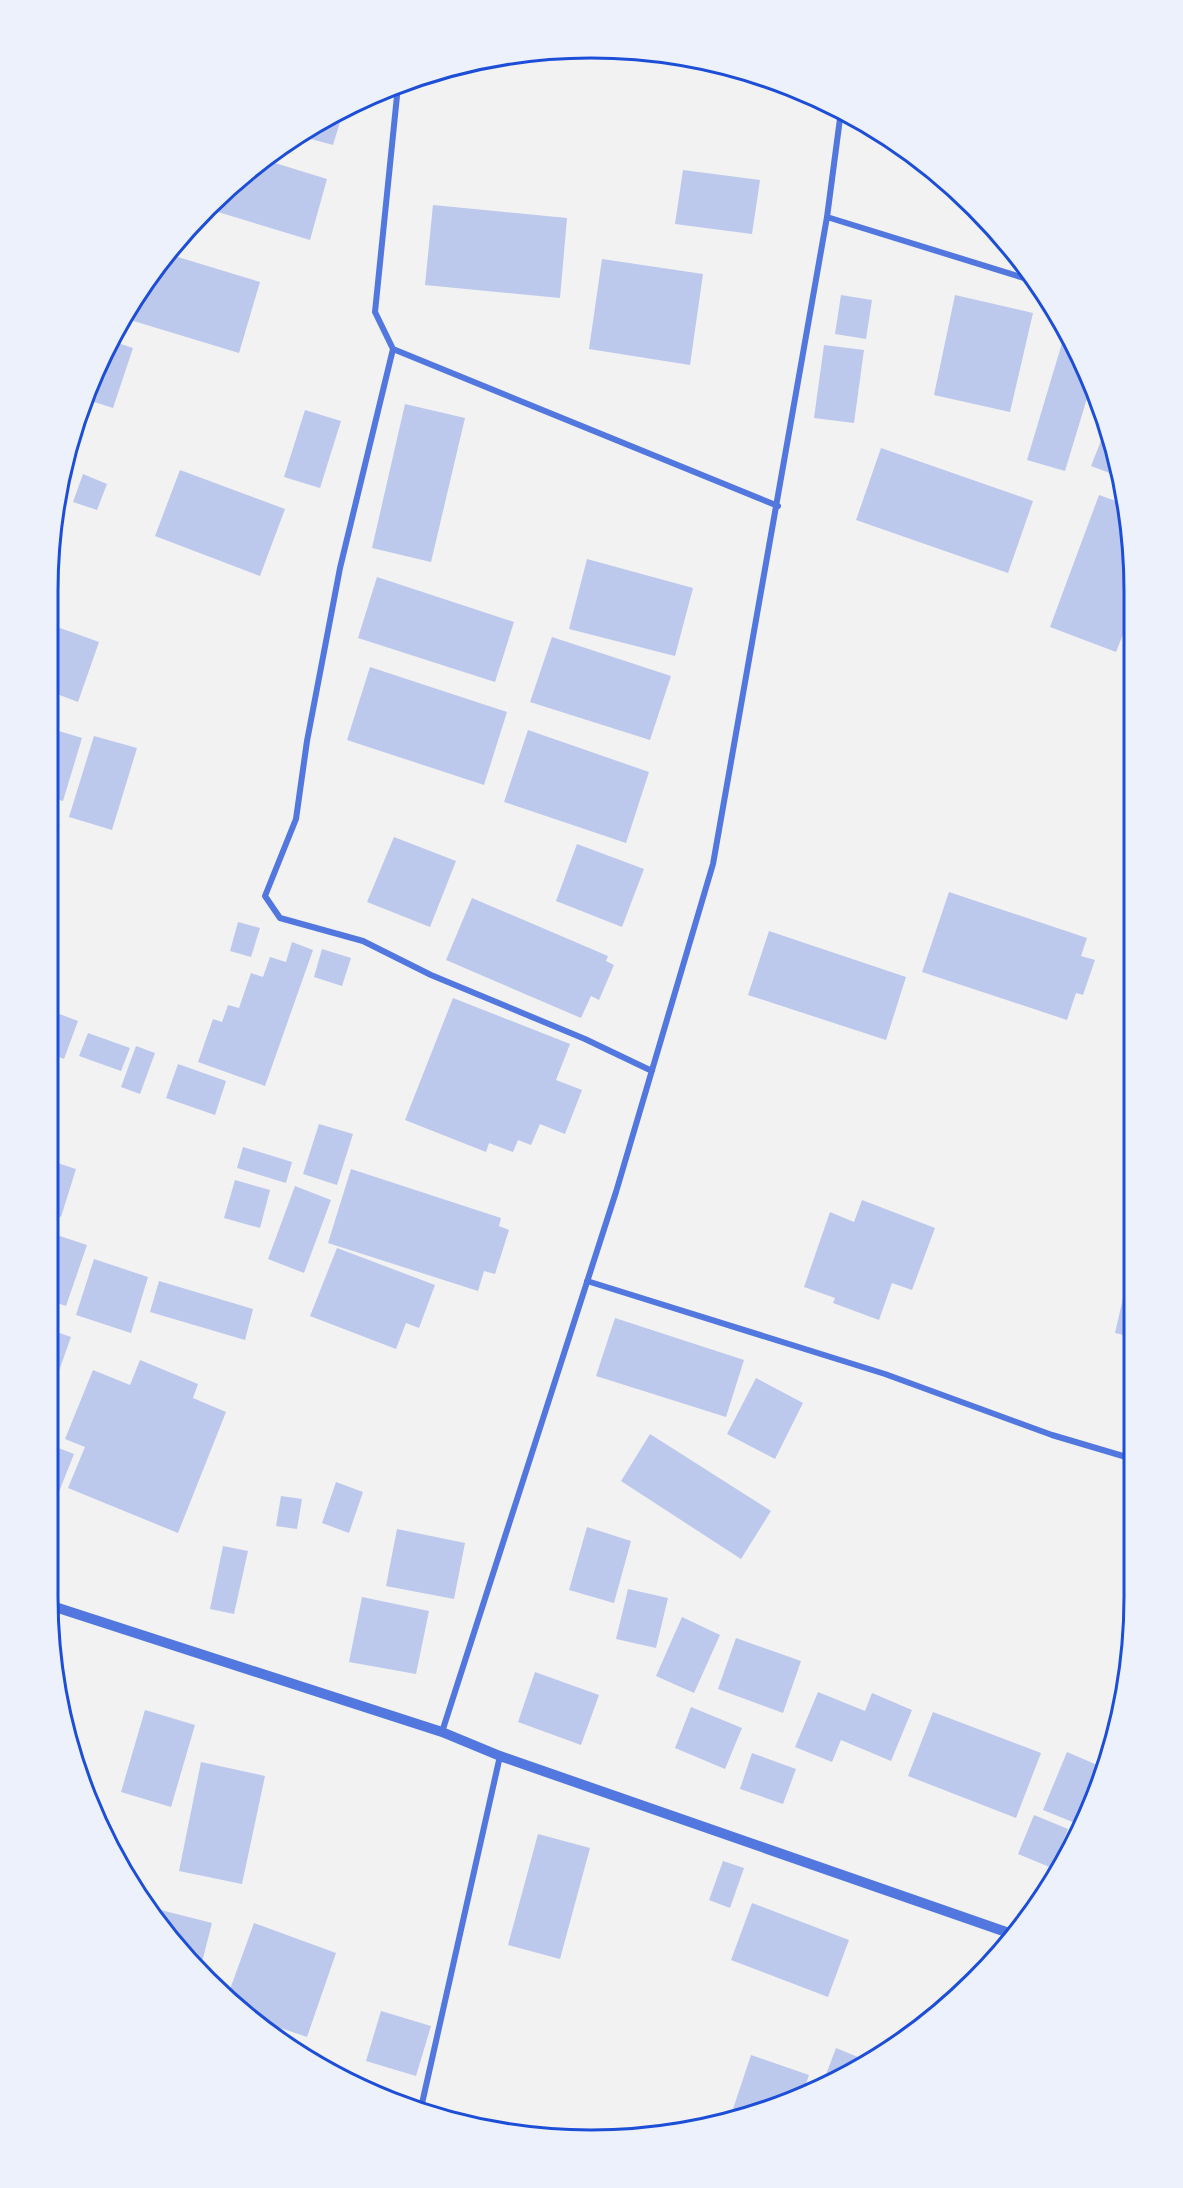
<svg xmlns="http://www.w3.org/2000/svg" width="1183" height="2188" font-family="'Source Sans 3',sans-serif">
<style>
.building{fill:#bdc9ec}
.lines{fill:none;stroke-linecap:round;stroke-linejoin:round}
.minor{stroke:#5277de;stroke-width:6}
.tertiary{stroke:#5277de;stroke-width:10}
.rim{fill:none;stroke:#1d4ed8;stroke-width:3}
</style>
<rect width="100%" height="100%" fill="#f2f2f2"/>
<path class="building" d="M344,109L333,145L300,136Z
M262,159L327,179L310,240L208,209Z
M683,170L760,180L752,234L675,224Z
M433,205L567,218L560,298L425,285Z
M168,254L260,282L239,353L127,319L132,305Z
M602,259L703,274L690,365L589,349Z
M841,295L872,300L866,339L835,334Z
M955,295L1033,313L1010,412L934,395Z
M1065,333L1091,385L1065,471L1027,460Z
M112,341L133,348L113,408L88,400Z
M824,345L864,350L854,423L814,418Z
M405,404L465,418L431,562L372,548Z
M305,410L341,421L320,488L284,477Z
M1108,423L1120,477L1091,466Z
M881,448L1033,501L1008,573L856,520Z
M180,470L285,509L260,576L155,536Z
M63,471L73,474L66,497L59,495Z
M83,474L107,484L97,510L73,502Z
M1099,495L1127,505L1130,521L1131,614L1116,652L1050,627Z
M587,559L693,588L675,656L569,629Z
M377,577L514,622L495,682L358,638Z
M49,624L99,642L78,702L49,691Z
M552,637L671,676L650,740L530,702Z
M370,667L507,712L484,785L347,740Z
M49,728L82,738L63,801L49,797Z
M528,730L649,772L626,843L504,802Z
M94,736L137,748L112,830L69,817Z
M49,822L60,825L49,860Z
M394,837L456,861L430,927L367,902Z
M577,844L644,869L622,927L556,901Z
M949,892L1087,938L1081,956L1095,960L1083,995L1076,993L1067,1020L922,972Z
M472,898L608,956L606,961L614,965L599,1000L591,996L581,1018L446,960Z
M238,922L260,928L251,957L230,951Z
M769,931L906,977L886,1040L748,995Z
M292,942L313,950L265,1086L198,1062L213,1019L222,1022L228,1005L239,1008L251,973L263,977L270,957L286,962Z
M322,949L351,958L342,986L314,977Z
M453,998L570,1044L556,1080L582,1090L565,1134L540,1124L531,1145L518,1140L513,1152L489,1143L486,1152L405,1120Z
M49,1010L78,1021L64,1059L49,1053Z
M88,1033L130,1048L121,1071L79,1056Z
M136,1046L155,1053L140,1094L121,1087Z
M178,1064L226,1081L215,1115L166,1098Z
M319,1124L353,1134L337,1185L303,1174Z
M243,1147L292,1162L286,1183L237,1168Z
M48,1160L76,1169L61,1217L48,1212Z
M351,1169L501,1218L499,1226L509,1230L495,1274L484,1271L478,1291L328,1243Z
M235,1180L270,1190L260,1228L224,1218Z
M295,1186L331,1200L304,1273L268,1259Z
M862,1200L935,1228L912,1290L892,1283L879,1320L833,1303L835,1298L804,1287L830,1212L854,1222Z
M48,1232L87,1245L66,1306L48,1300Z
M337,1248L435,1285L419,1328L406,1323L396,1349L310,1316Z
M94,1259L148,1277L131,1333L76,1315Z
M1132,1259H1133V1337L1115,1333Z
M159,1281L253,1309L245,1340L150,1312Z
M615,1318L744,1360L726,1417L596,1376Z
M48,1329L71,1337L49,1399H48Z
M140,1360L198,1384L193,1398L226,1412L178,1533L68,1488L85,1447L65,1439L93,1370L130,1385Z
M756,1378L803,1403L775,1459L727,1434Z
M650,1434L771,1511L741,1559L621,1481Z
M48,1444L74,1454L51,1512L48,1511Z
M336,1482L363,1492L349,1533L322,1523Z
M281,1496L302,1499L297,1529L276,1526Z
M587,1527L631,1541L614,1603L569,1590Z
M397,1529L465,1543L454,1599L386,1586Z
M223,1546L248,1551L234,1614L210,1609Z
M628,1589L668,1598L656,1648L616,1639Z
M362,1597L429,1611L416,1674L349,1662Z
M682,1617L720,1635L694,1693L656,1676Z
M736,1638L801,1661L783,1713L718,1689Z
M535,1672L599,1695L581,1745L518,1722Z
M818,1692L865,1711L872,1693L912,1710L891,1761L841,1740L832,1762L795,1747Z
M691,1707L742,1728L725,1769L675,1748Z
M145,1710L195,1725L171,1807L121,1792Z
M933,1712L1041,1753L1016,1818L908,1776Z
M1067,1752L1104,1768L1080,1825L1043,1810Z
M752,1753L796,1769L783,1804L740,1789Z
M201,1762L265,1776L242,1884L179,1871Z
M1034,1815L1068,1829L1052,1868L1018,1854Z
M538,1834L590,1848L560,1959L508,1945Z
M723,1861L744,1868L730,1908L709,1900Z
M752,1903L849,1940L828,1997L731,1960Z
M149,1907L212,1923L201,1966L161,1928Z
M254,1923L336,1953L307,2037L260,2021L229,1992Z
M381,2011L431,2026L416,2076L366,2061Z
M836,2048L863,2059L822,2085Z
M751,2055L809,2075L801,2098L731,2115Z"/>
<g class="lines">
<path class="minor" d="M398,86L375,312L393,349L778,506
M827,217L1037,282
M393,349L340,568L307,741L296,819L265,896L280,918L363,941L431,975L585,1039L652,1071
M587,1281L885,1374L1052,1435L1133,1459
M442,1732L616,1192L713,864L827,217L841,111
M421,2108L500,1756"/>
<path class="tertiary" d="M49,1605L442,1732L500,1756L1009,1933"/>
</g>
<path d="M0 0H1183V2188H0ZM591 58H591A533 533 0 0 1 1124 591V1597A533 533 0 0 1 591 2130H591A533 533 0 0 1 58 1597V591A533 533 0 0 1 591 58Z" fill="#edf1fc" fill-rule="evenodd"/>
<path class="rim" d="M591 58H591A533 533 0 0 1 1124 591V1597A533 533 0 0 1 591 2130H591A533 533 0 0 1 58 1597V591A533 533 0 0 1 591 58Z"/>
</svg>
